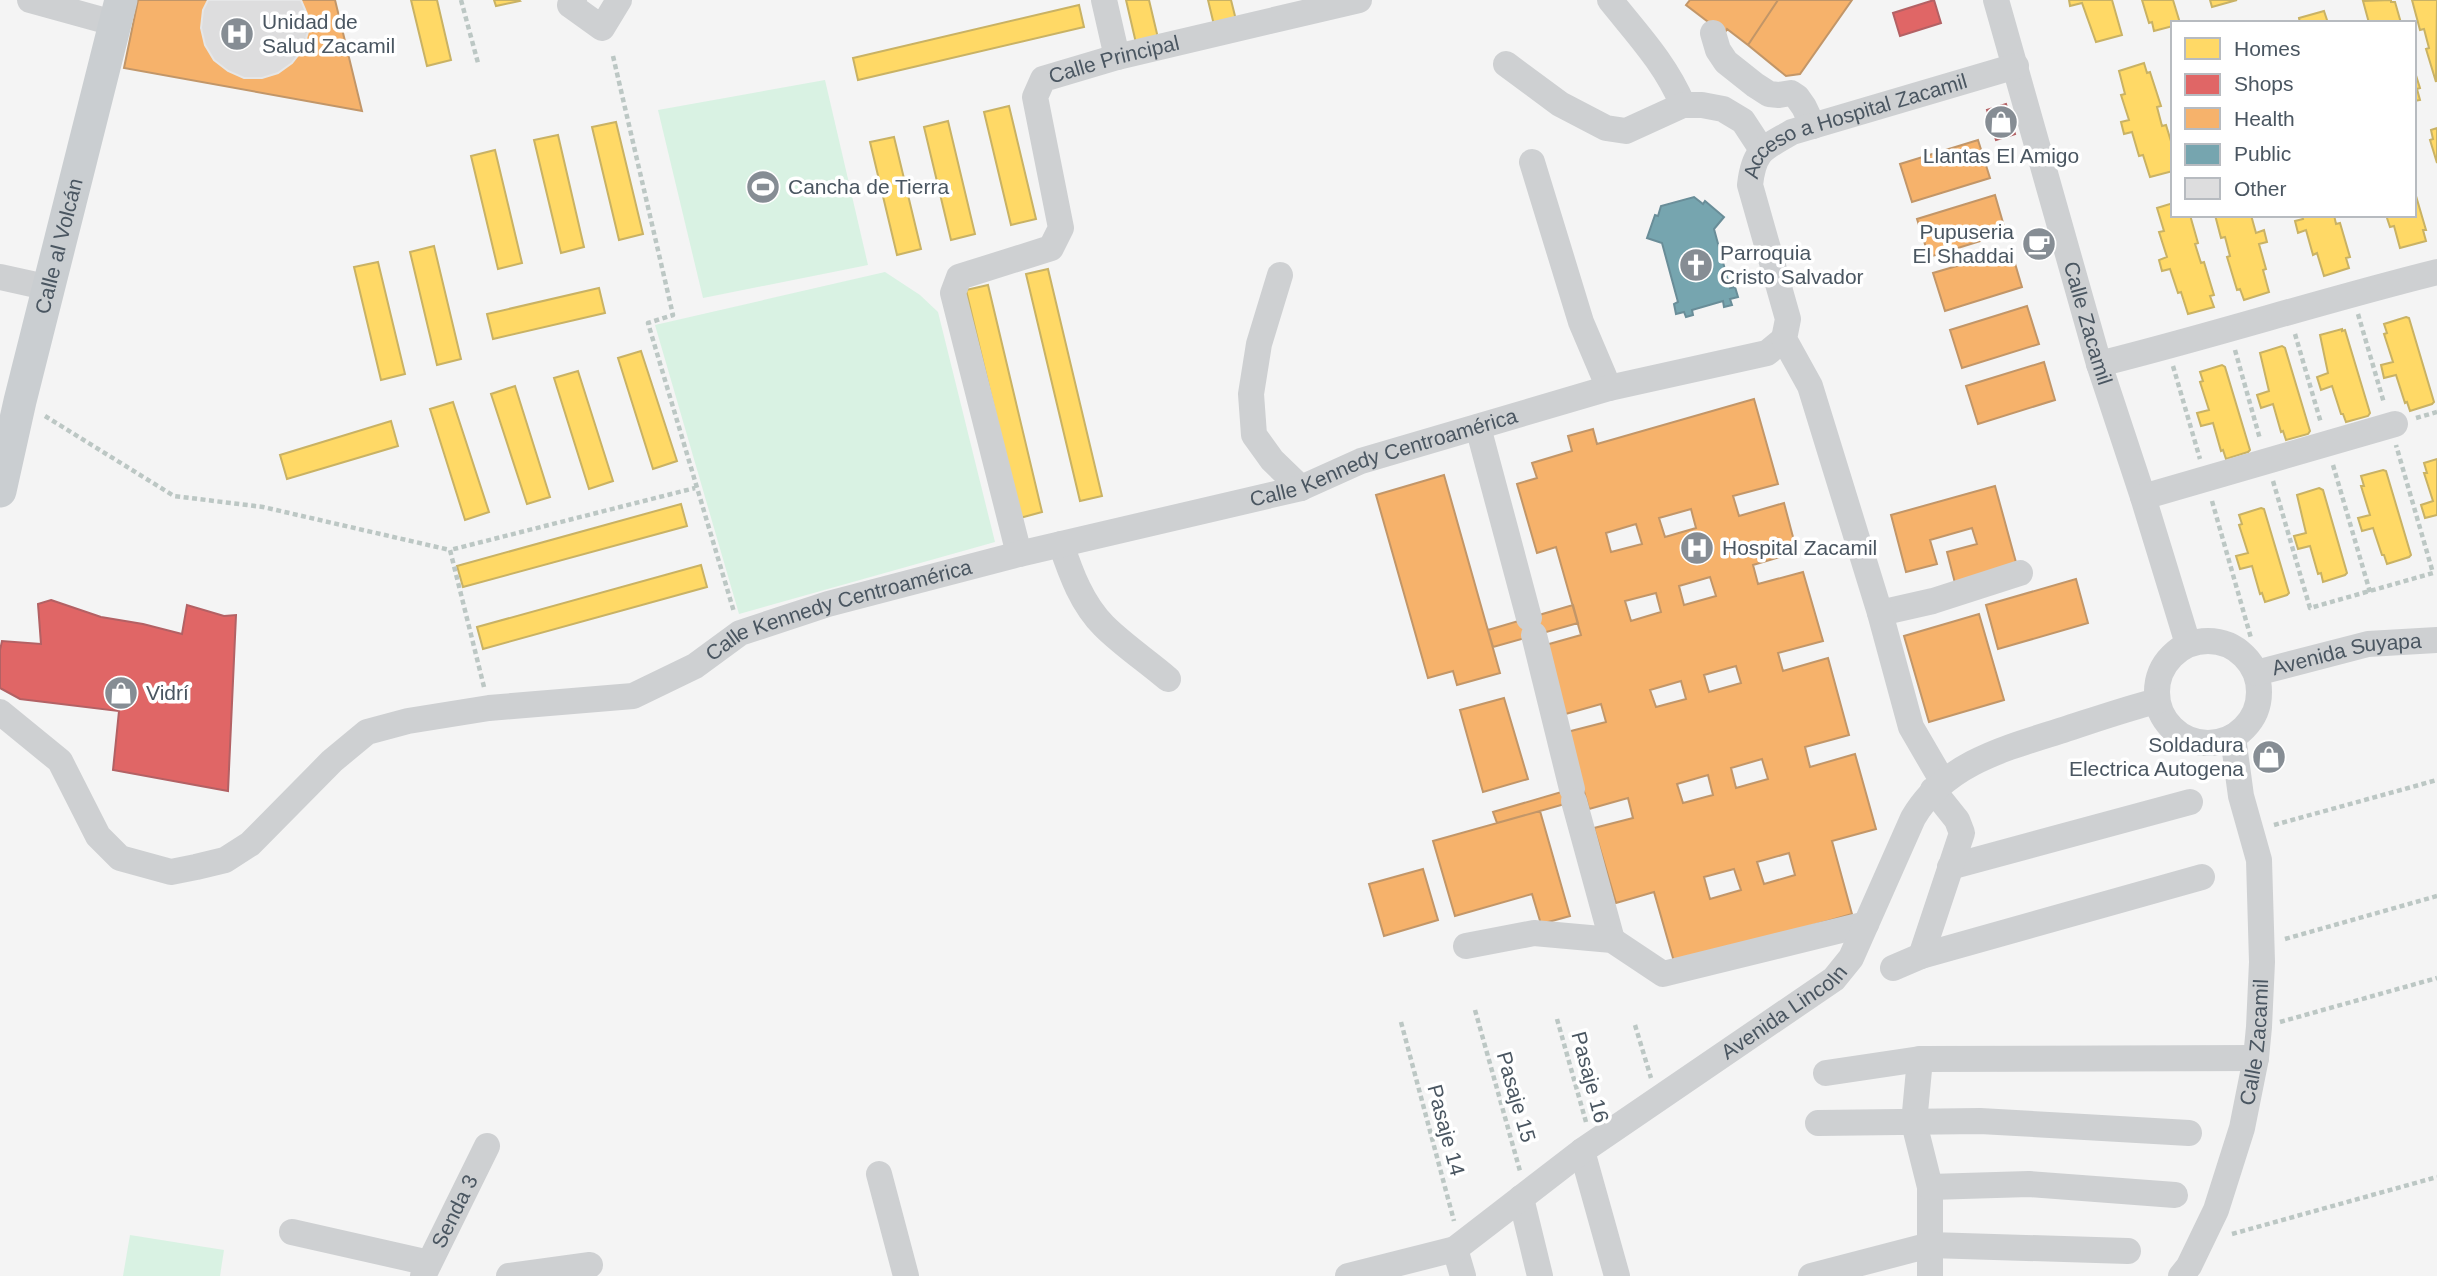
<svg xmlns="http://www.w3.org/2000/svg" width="2437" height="1276" font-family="Helvetica,sans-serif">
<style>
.green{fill:#d9f2e3}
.homes{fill:#ffd966;stroke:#c9b264;stroke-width:2}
.shops{fill:#e06666;stroke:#b36164;stroke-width:2}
.health{fill:#f6b26b;stroke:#c29668;stroke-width:2;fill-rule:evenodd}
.public{fill:#76a5af;stroke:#698d98;stroke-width:2}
.building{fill:#ddddde;stroke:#e5e6e7;stroke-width:2}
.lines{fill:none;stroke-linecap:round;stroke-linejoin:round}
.path{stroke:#bcc7c4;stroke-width:4.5;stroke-dasharray:5 3.5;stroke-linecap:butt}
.minor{stroke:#ced0d2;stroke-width:26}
.major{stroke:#caced1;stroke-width:33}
.labels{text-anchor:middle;stroke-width:7;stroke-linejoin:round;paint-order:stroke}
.poi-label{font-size:21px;fill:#4a5661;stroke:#fff;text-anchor:start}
.street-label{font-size:21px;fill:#4a5661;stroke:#fff}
</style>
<rect width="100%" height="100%" fill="#f4f4f4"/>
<path class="green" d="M825,80L868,265L703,298L658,110Z
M885,272L920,295L938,312L995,542L739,614L655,325Z
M130,1235L224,1250L220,1276H123Z"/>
<path class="homes" d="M411,0H437L451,60L427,66Z
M494,0H519L520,1L496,6Z
M1126,0H1149L1158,38L1136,43Z
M1208,0H1231L1236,20L1214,25Z
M2069,0H2112L2122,35L2096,42L2082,3L2070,6Z
M2142,0H2173L2180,23H2173V26L2154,31L2152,22L2149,23Z
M2210,0H2237L2212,7Z
M2391,0V2H2395L2401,23H2369L2363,1Z
M2412,0H2437L2436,82L2426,49L2429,48L2424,29L2420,30Z
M1079,5L1084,27L858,80L853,58Z
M2324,11L2328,23H2300L2299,18Z
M2144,63L2147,73L2150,72L2161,106L2157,107L2162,126L2166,125L2173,148V171L2150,177L2143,155L2139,156L2132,132L2124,134L2121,122L2129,120L2121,95L2125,94L2119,71Z
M2414,69L2420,88L2417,89L2420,100L2414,101Z
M1009,106L1036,219L1011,225L984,112Z
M948,121L975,234L951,240L924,127Z
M616,122L643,234L619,240L592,127Z
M2437,128V163L2430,140L2433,139L2431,130Z
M558,135L584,247L561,253L534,140Z
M894,137L921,249L897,255L870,142Z
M495,150L522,263L498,269L471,156Z
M2414,196H2416L2426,230H2423L2426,241L2400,248L2394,226L2390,227L2386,215H2414Z
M2173,203V215H2190L2198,243L2195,244L2201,263L2204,262L2214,295L2210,296L2214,307L2188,314L2181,292L2178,293L2170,269L2162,271L2159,260L2167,257L2159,232L2164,231L2157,208Z
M2215,215H2251L2256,233L2264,230L2267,242L2259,244L2266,269L2263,270L2269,292L2244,300L2240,289L2237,290L2227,257L2230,256L2225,237L2221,238Z
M2302,215H2334L2336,224L2340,223L2350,257L2346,258L2349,268L2324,276L2317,253L2313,255L2306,230L2298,233L2295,221L2303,219Z
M434,246L461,359L437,365L410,252Z
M378,262L405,374L381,380L354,267Z
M1048,269L1102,496L1080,501L1026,274Z
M988,285L1042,512L1020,518L966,290Z
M599,288L605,313L493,339L487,314Z
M2406,317L2409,318L2434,402L2432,404L2410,411L2407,402L2405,403L2396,375L2384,378L2381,365L2393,362L2384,334L2387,333L2384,324Z
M2342,329V331L2345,330L2370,413L2368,416L2346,422L2343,414H2341L2332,386L2321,390L2317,377L2328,373L2320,335Z
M2282,346L2285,348L2310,431L2308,434L2286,440L2283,431L2281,432L2273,404L2261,408L2257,395L2269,391L2260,353Z
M641,351L677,461L653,469L618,358Z
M2222,365L2225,367L2250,450L2248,452L2226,459L2223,450L2221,451L2213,423L2201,426L2197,413L2209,410L2200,382L2203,381L2200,372Z
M578,371L613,481L589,489L554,378Z
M515,386L550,497L527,504L491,394Z
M453,402L489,512L465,520L430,409Z
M391,421L398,446L287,479L280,455Z
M2437,459V515L2425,518L2421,505L2433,501L2424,473H2427L2424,463Z
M2383,470L2386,471L2411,555L2409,557L2387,564L2384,555H2382L2373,528L2362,531L2358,518L2370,515L2361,486H2364L2361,476Z
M2319,488L2323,490L2347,573L2345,575L2323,582L2321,573L2318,574L2310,546L2298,549L2294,536L2306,533L2297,495Z
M681,504L687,526L463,587L457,566Z
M2261,508L2264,509L2289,593L2287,595L2265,602L2262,593L2260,594L2252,566L2240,569L2236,556L2248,553L2239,525L2242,524L2239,515Z
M701,565L707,587L483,649L477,627Z"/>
<path class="shops" d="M1934,0L1941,23L1900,36L1893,13Z
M2006,104L2015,134L1996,140L1987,110Z
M2044,231L2051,252L2033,258L2027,236Z
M51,600L101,617L143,624L182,634L187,605L224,616L236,615L228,791L113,770L119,711L20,699L0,688V650L2,641L41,644L38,604Z
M2275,745L2279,764L2263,768L2258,750Z"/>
<path class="health" d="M138,0H335L362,111L124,68Z
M1690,0H1778L1748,45L1727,29L1724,34L1686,5Z
M1778,0H1852L1800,74L1786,76L1748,45Z
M1978,140L1990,178L1912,202L1900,164Z
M1995,195L2006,233L1929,257L1917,219Z
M2011,250L2022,287L1945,311L1933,273Z
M2027,306L2039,344L1962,368L1950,330Z
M2044,362L2055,400L1978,424L1966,386Z
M1754,399L1778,484L1733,496L1739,516L1784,503L1797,552L1753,565L1758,584L1803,572L1823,641L1778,653L1783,671L1828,658L1849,735L1805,747L1810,767L1855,754L1876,829L1832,841L1852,914L1675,965L1654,892L1616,903L1594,828L1633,818L1628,798L1589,809L1567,732L1606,722L1601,704L1562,715L1542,646L1581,635L1556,547L1537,553L1517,484L1537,478L1532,463L1572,451L1568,436L1593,429L1597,444ZM1691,509L1696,528L1665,537L1659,518ZM1636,524L1642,544L1611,552L1606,533ZM1710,577L1716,596L1684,605L1679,586ZM1656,593L1661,612L1631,621L1625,601ZM1736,666L1741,683L1709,692L1704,675ZM1681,681L1686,699L1656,707L1650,690ZM1762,759L1768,779L1736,788L1731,768ZM1708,775L1713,795L1683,803L1677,784ZM1789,853L1795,875L1764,884L1757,862ZM1734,869L1741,890L1710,899L1704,877Z
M1444,475L1500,673L1457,685L1453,671L1428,678L1376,495Z
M1995,486L2017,566L1955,583L1947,552L1977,544L1972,528L1930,540L1937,564L1906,572L1891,515Z
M2076,579L2088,623L1998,649L1986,605Z
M1573,605L1578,623L1493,647L1488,630Z
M1979,614L2004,700L1929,722L1904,636Z
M1504,698L1528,779L1483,792L1460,710Z
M1582,786L1586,798L1497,823L1493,812Z
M1540,811L1570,916L1541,924L1532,894L1455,916L1433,841Z
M1423,869L1438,920L1384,936L1369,884Z"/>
<path class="public" d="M1694,197L1703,204L1705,201L1724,217L1714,229L1730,288L1735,287L1738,297L1730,299L1732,305L1724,307L1723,301L1692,310L1693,315L1686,317L1684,312L1676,314L1674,304L1678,302L1662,243L1647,238L1655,215L1658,216L1661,206Z"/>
<path class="building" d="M208,0H301L307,14L308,32L303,49L292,63L278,73L262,78H244L228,71L214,60L205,45L201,28L203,10Z"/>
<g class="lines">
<path class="path" d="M461,0L478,63
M613,56L673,315L648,323L734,612
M2358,314L2384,403
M2295,334L2321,423
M2235,350L2260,439
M2173,366L2200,459
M45,416L174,496L263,507L450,550
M2416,418L2437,412
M2333,465L2370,592
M2273,481L2310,608L2433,573L2396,445
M2212,501L2251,638
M484,687L450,550L695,488
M2274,825L2437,780
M2285,939L2437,896
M1475,1010L1520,1171
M1557,1019L1586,1122
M1401,1022L1454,1221
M2280,1022L2437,978
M1635,1025L1651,1078
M2232,1234L2437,1177"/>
<g class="minor">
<path d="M30,0L117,24"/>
<path d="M574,0L570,5L602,28L619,0"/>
<path d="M1104,0L1117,57"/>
<path d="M1610,0C1638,35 1665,63 1683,105"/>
<path id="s1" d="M1996,0L2099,364L2143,497L2188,644"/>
<path d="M1713,33L1718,50L1726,62L1755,85L1769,94L1779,95L1791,93L1797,97L1804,107L1813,126"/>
<path d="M1506,64L1560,104L1606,128L1626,131L1683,105H1702L1723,109L1743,121L1762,150"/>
<path d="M1532,162L1581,322L1609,388"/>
<path d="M1280,275L1259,344L1251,394L1254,435L1272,460L1301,488"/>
<path d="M0,277L50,288"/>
<path d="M2099,364C2212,336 2324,300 2437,272"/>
<path d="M1478,427L1529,618"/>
<path d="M2143,497L2395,424"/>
<path d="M1061,544C1071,574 1082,604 1104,626C1123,645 1147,661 1168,679"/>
<path id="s2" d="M1019,554L953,293L959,277L1051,248L1061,228L1035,97L1043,79L1117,57L1359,0"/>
<path d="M1880,613L1933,601L2020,573"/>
<path d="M1534,635L1572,789"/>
<circle cx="2208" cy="692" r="51"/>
<path id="s3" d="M2256,673L2368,644L2437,640"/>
<path id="s4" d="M0,712L60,761L98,836L120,858L171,872L196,867L225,860L250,844L332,761L367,732L408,721L489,708L633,696L695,666L740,633L828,604L1019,554L1301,488L1361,461L1609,388L1767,353L1784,339"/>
<path id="s5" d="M1943,782L1911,727L1880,613L1810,386L1784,339L1788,319L1750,185C1754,150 1763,149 1792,132L2016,66"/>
<path d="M1574,801L1612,940"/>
<path d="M1950,867L2190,802"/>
<path d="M1466,946L1534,933L1612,940L1663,974L1866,924"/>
<path d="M1921,956L1962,833L1957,820L1933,790"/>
<path d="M1893,968L1921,956L2202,877"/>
<path d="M1920,1059L1914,1123L1930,1187V1276"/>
<path d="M1826,1073L1920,1059L2256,1058"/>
<path d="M1818,1123L1980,1121L2189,1133"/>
<path d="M1582,1151L1617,1276"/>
<path d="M879,1174L906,1276"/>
<path d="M1930,1187L2029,1184L2175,1195"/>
<path d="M1521,1198L1540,1276"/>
<path d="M292,1232L429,1263"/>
<path d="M1455,1249L1463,1276"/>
<path id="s6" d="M423,1276L487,1146"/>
<path d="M509,1276L590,1265"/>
<path id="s7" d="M1348,1276L1455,1249L1582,1151L1834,979L1851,958L1913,818C1945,763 2006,748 2063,730C2094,720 2125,709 2157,701"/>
<path d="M1811,1276L1930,1245L2128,1251"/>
<path id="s8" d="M2181,1276L2189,1266L2216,1210L2242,1128L2256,1058L2259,1027L2262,962L2259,860L2241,796L2233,737"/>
</g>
<path class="major" id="s9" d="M0,491L20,401L121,0"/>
</g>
<defs>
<g id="hospital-disc" transform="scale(1.75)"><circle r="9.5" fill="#868d94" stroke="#fff"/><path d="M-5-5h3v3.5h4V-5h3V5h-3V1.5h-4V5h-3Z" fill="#fff"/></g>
<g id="shop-disc" transform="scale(1.75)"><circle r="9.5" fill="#868d94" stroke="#fff"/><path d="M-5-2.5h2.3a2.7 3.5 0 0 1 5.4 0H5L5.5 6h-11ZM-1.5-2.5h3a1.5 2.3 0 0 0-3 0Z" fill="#fff"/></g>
<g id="stadium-disc" transform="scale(1.75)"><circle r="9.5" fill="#868d94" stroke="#fff"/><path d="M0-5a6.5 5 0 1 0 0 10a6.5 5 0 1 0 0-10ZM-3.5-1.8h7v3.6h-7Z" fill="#fff"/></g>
<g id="cafe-disc" transform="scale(1.75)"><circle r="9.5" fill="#868d94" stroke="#fff"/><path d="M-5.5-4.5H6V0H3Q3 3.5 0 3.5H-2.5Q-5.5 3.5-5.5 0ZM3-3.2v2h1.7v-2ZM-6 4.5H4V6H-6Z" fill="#fff"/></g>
<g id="church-disc" transform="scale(1.75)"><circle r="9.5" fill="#868d94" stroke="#fff"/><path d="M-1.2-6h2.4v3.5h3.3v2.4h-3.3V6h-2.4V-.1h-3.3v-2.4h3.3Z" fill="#fff"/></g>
</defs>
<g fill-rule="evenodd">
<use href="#hospital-disc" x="237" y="34"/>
<use href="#shop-disc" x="2001" y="122"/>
<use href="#stadium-disc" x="763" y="187"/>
<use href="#cafe-disc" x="2039" y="244"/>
<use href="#church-disc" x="1696" y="265"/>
<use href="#hospital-disc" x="1697" y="548"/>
<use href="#shop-disc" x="121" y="693"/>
<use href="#shop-disc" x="2269" y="757"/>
</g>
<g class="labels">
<g class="poi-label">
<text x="262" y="29">Unidad de<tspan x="262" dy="24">Salud Zacamil</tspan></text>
<text x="2001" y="163" text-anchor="middle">Llantas El Amigo</text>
<text x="788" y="194">Cancha de Tierra</text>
<text x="2014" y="239" text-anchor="end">Pupuseria<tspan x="2014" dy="24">El Shaddai</tspan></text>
<text x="1720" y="260">Parroquia<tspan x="1720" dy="24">Cristo Salvador</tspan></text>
<text x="1722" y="555">Hospital Zacamil</text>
<text x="146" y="700">Vidrí</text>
<text x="2244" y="752" text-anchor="end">Soldadura<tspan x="2244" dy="24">Electrica Autogena</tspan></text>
</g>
<g class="street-label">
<text dy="7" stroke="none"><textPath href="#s2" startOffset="632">Calle Principal</textPath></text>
<text dy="7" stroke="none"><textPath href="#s5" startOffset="763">Acceso a Hospital Zacamil</textPath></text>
<text dy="7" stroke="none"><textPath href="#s9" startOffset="252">Calle al Volcán</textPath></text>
<text dy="7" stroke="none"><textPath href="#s1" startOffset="336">Calle Zacamil</textPath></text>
<text dy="7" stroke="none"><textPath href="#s4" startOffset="1554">Calle Kennedy Centroamérica</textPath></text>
<text dy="7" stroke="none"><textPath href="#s4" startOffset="987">Calle Kennedy Centroamérica</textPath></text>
<text dy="7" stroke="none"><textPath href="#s3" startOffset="93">Avenida Suyapa</textPath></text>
<text dy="7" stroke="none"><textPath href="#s7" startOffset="516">Avenida Lincoln</textPath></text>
<text dy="7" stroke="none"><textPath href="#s8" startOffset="248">Calle Zacamil</textPath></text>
<text transform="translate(1590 1077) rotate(75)" y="7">Pasaje 16</text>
<text transform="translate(1516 1097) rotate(74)" y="7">Pasaje 15</text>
<text transform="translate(1446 1130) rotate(75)" y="7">Pasaje 14</text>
<text dy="7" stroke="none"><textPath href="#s6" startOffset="72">Senda 3</textPath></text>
</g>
</g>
<rect x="2171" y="21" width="245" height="196" fill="#ffffff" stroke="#b7bbc0" stroke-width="2"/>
<rect x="2185" y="38" width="35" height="21" fill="#ffd966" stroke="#b7bbc0" stroke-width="2"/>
<text x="2234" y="56" font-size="21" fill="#4a5661">Homes</text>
<rect x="2185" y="74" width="35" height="21" fill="#e06666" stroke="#b7bbc0" stroke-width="2"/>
<text x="2234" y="91" font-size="21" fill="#4a5661">Shops</text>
<rect x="2185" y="108" width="35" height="21" fill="#f6b26b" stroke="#b7bbc0" stroke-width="2"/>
<text x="2234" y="126" font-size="21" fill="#4a5661">Health</text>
<rect x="2185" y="144" width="35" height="21" fill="#76a5af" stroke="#b7bbc0" stroke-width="2"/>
<text x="2234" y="161" font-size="21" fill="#4a5661">Public</text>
<rect x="2185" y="178" width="35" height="21" fill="#ddddde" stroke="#b7bbc0" stroke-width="2"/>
<text x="2234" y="196" font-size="21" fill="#4a5661">Other</text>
</svg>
